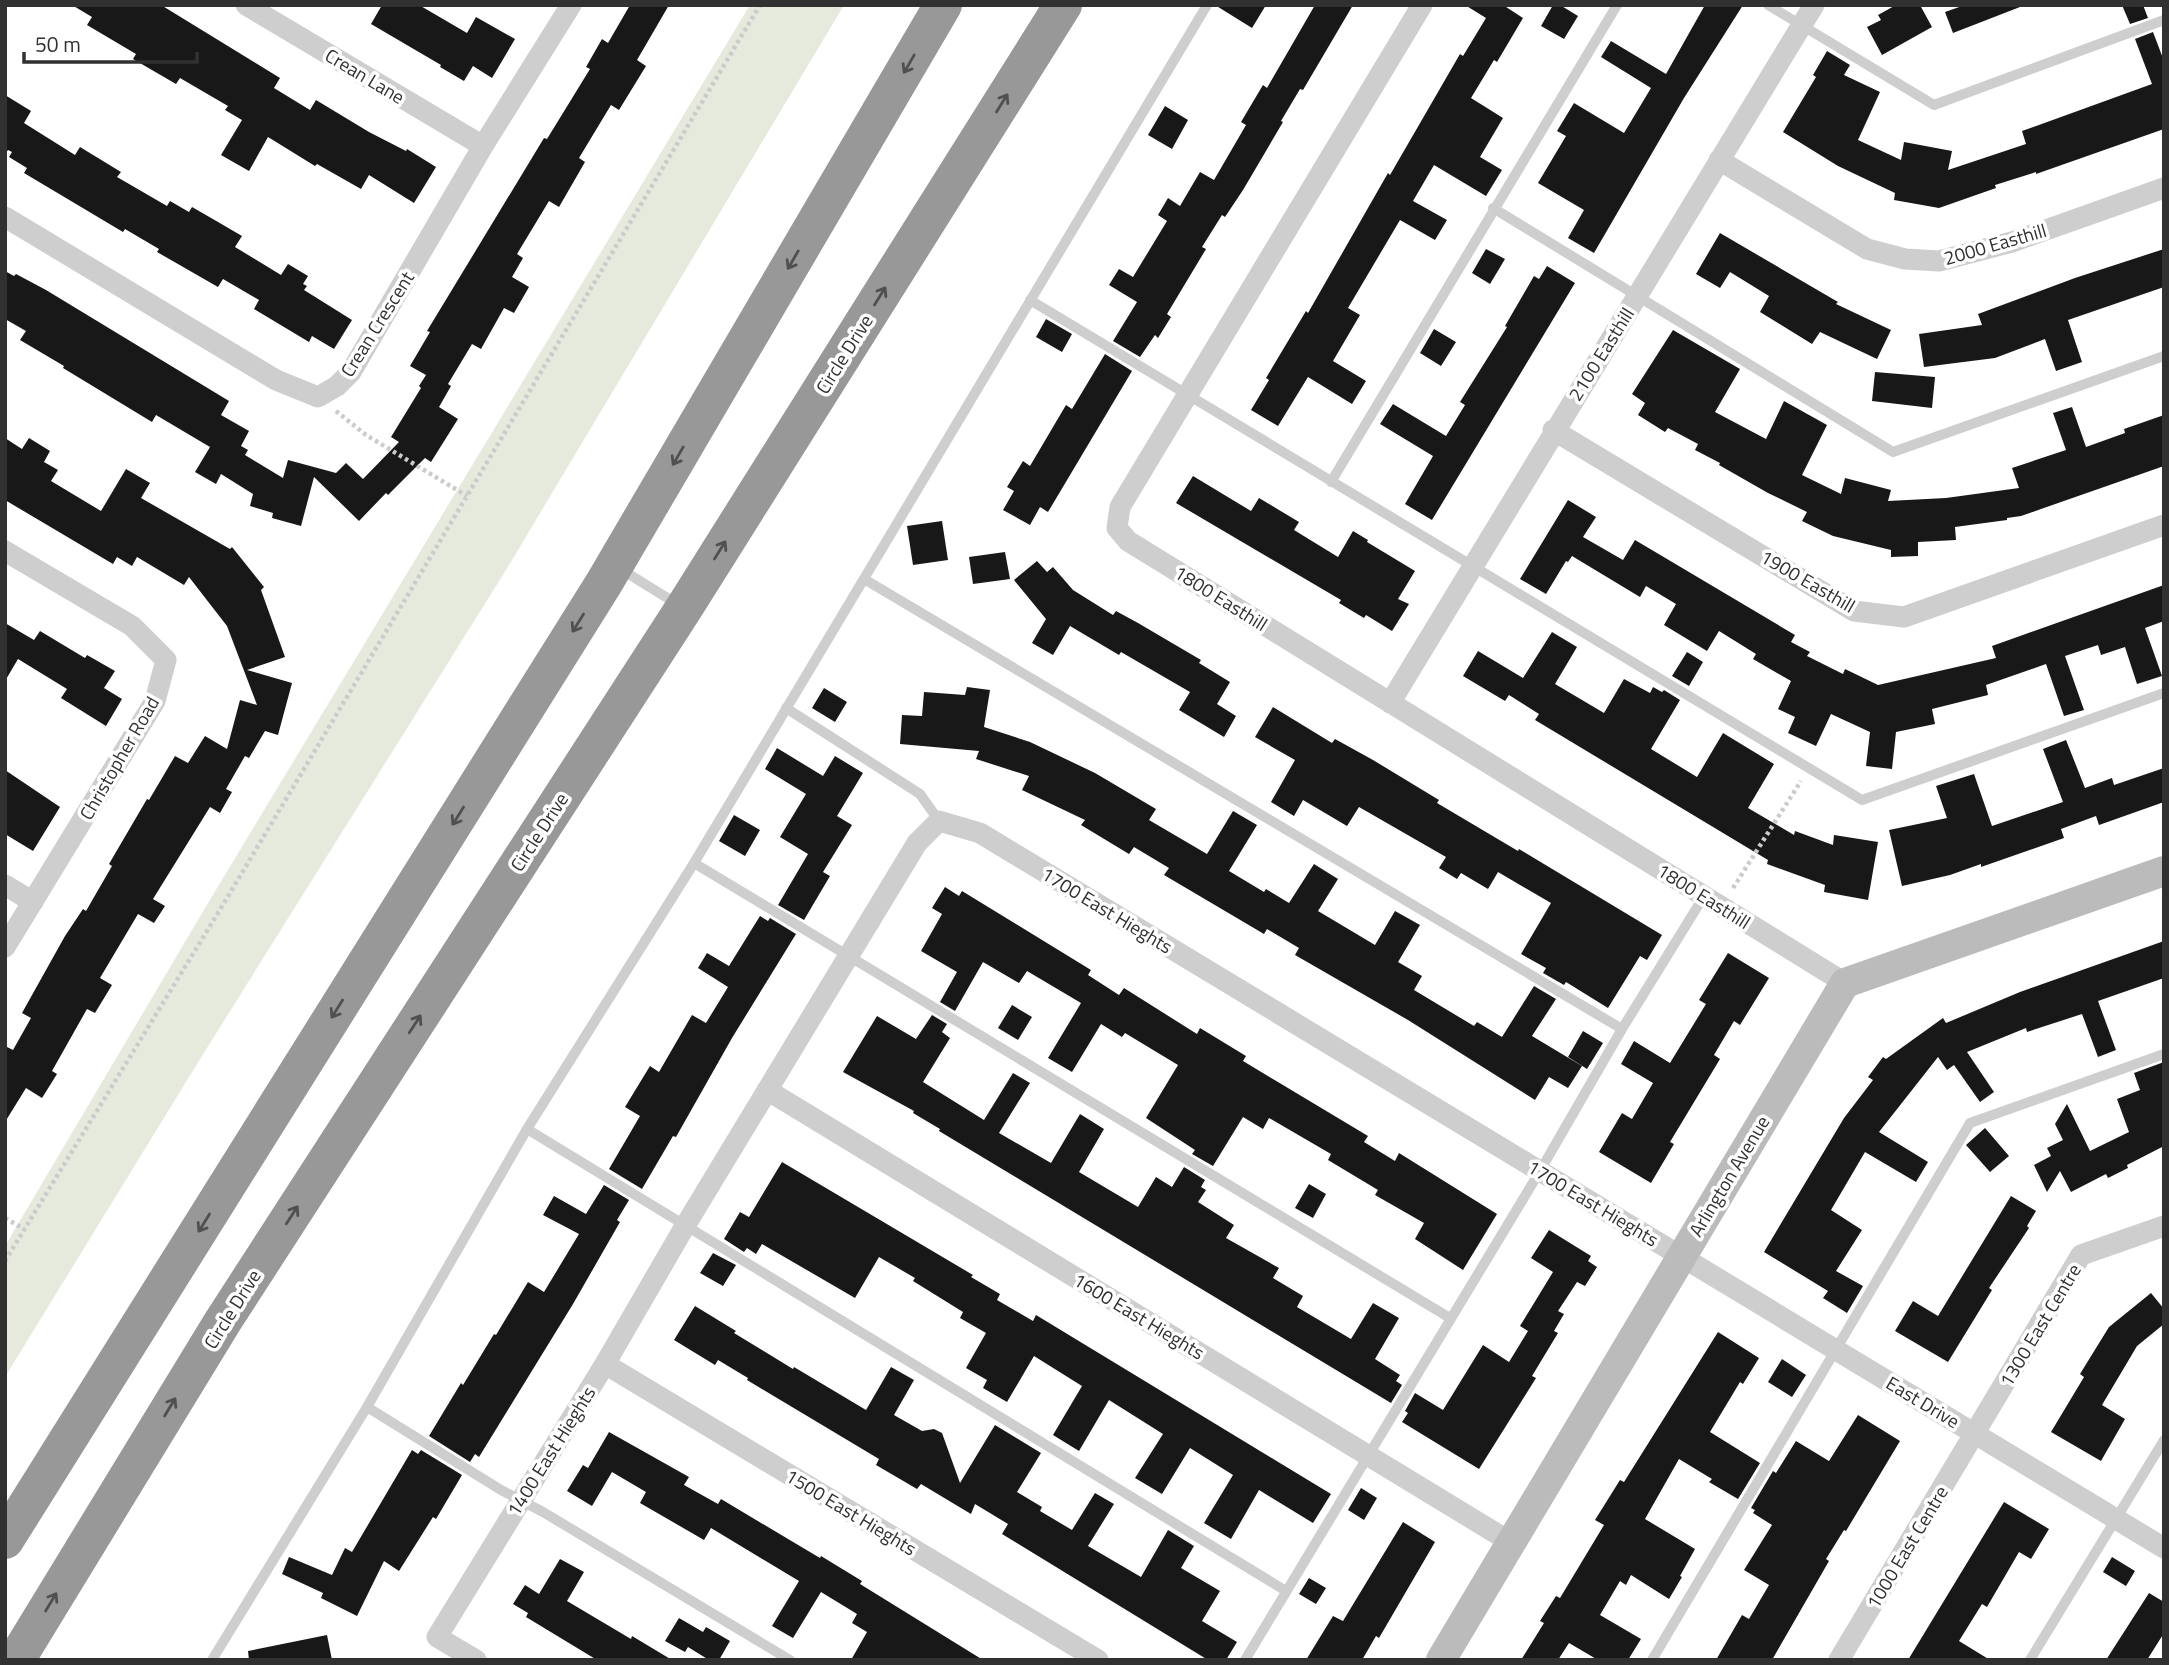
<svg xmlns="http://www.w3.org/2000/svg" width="2169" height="1665" font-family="'Titillium Web',sans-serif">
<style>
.green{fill:#e5eadd}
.building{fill:#181818}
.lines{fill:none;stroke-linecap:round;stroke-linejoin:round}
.path{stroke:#cbcbcb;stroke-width:4.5;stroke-dasharray:3.5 3.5;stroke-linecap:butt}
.lane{stroke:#cecece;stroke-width:10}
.street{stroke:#cecece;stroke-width:21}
.secondary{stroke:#bbb;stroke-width:30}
.highway{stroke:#989898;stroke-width:38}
.oneway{stroke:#505050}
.labels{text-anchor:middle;stroke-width:7;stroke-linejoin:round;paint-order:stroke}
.street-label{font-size:19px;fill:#313131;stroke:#fff}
</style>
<rect width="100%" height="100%" fill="#fff"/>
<path class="green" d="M750,5H844L506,570L197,1064L5,1377V1246L211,898Z"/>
<path class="building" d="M72,5H161L280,78L274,88L310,110L316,100L369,132L406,151L407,149L436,167L414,203L369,175L361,189L317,164L315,166L268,137L249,171L221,155L242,120L225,110L228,106L180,78L176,84L133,59L136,54L87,25L92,17Z
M382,5H419L467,33L476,17L515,39L492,78L473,66L464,81L440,67L441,65L371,24Z
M630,5H669L637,60L646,66L619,110L611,105L579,158L585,162L559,207L549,201L517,254L523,258L512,277L529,287L514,313L504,308L481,349L472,344L448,384L451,386L439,407L458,419L431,462L425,458L388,495L386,493L359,521L314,477L301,526L272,518L273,513L250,506L253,494L221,474L216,484L195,472L210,447L156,415L152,422L63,368L64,366L20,340L26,331L5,319V271L14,276L16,274L46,290L229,401L221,415L249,431L241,446L248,450L245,455L283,478L288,460L336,473L346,463L363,479L399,442L391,437L421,388L419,386L426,375L410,366L430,332L427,331L544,138L547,139L590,69L586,67L602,39L608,43Z
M1215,5H1266L1252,28Z
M1315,5H1353L1303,90L1300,89L1281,121L1283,122L1243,190L1225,217L1222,215L1202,247L1206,249L1167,314L1171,317L1158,338L1155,335L1140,357L1113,341L1137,302L1109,285L1119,269L1133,277L1167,221L1158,215L1168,198L1180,206L1200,172L1214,180L1246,125L1241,122L1263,85L1267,88Z
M1465,5H1503L1523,18L1497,62L1494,60L1471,98L1503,118L1480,157L1502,170L1486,196L1434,165L1413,201L1447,220L1435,240L1400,220L1348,308L1360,315L1333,361L1366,381L1352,404L1308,377L1278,426L1251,410L1269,380L1266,378L1306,311L1308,313L1388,173L1390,175L1460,54L1463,56L1486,18Z
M1553,5H1560L1578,16L1564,39L1541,26Z
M1705,5H1743L1684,98L1594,253L1568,238L1584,210L1538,183L1566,136L1557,131L1574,103L1624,133L1651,88L1601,57L1611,41L1666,74Z
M1896,5H1920L1932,27L1882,55L1867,27L1881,20L1878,15Z
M1965,5H2019L2020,7L1953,33L1945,12Z
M2122,5H2143L2148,18L2130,24Z
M2153,32L2164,61V129L2036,174V172L1995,185L1996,188L1939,208L1894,200L1895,193L1838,166L1783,132L1816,77L1813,75L1827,51L1850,65L1844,75L1880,92L1858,140L1901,160L1904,142L1952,151L1948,170L2026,144L2022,131L2152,84L2135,39Z
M5,95L31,111L24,123L75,155L80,147L121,172L117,177L167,206L170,201L189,212L192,207L218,222L242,236L235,247L281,275L288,264L308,276L303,284L307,286L304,290L352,320L334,349L312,336L309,342L254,309L259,300L223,279L218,287L157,252L159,249L125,229L123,232L24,173L27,168L9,157L12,152L8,150L5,154Z
M1165,106L1188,120L1172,149L1148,135Z
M1720,233L1838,302L1836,304L1891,330L1877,359L1820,332L1812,344L1760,312L1769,296L1730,272L1720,288L1696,274Z
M1486,249L1505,259L1490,284L1472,273Z
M2164,249V287L2068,320L2082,362L2056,371L2045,339L1995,358L1924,367L1919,334L1982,325L1978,314L2075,278Z
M1547,266L1575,283L1432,520L1405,504L1433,456L1380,424L1393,404L1446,436L1465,405L1460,402L1507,327L1505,326L1534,276L1539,279Z
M1046,319L1072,334L1062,352L1036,337Z
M1434,329L1456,342L1441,366L1420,353Z
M1673,330L1740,369L1715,412L1766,439L1784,401L1827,425L1802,475L1841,494L1845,478L1891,490L1888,501L1946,498L2019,488L2012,468L2066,450L2053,413L2072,407L2086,447L2125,433L2124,429L2164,415V466L2021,516L2007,518V520L1955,527L1956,540L1918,542V556L1891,557V550L1833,536L1802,521L1807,512L1768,493L1719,465L1720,463L1695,450L1698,444L1668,428L1665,432L1638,415L1645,403L1632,394Z
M1105,354L1132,371L1048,512L1040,507L1030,525L1003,510L1014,491L1007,487L1023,461L1030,466L1066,405L1072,409Z
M1875,372L1935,377L1932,408L1872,401Z
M5,438L22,449L29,438L50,451L44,462L58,470L51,481L101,511L126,469L150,483L141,498L230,549L232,547L264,587L261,590L285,657L247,670L292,683L278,735L265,731L249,758L245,756L226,789L232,792L220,813L210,807L153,899L165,906L154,923L138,914L100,978L112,985L95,1013L87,1009L52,1071L57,1074L42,1098L26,1088L5,1122V1046L13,1050L31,1018L22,1013L65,936L83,909L86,911L112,866L109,864L147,799L149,800L175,756L188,763L205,736L227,749L240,700L257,705L227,626L189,577L184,585L137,557L132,566L117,557L113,564L5,500Z
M1193,476L1251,511L1259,498L1299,522L1294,530L1338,557L1353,531L1368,540L1367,542L1415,571L1398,599L1409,604L1392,631L1366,615L1364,618L1339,603L1341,600L1176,503Z
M1568,500L1596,517L1583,537L1623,560L1635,540L1795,635L1791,642L1810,652L1807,656L1843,674L1845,669L1878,685L1996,658L1992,646L2164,585V621L2145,628L2162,676L2137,684L2125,647L2101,655L2098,645L2065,656L2084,710L2064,716L2046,664L1986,685L1988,695L1932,709L1935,724L1896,732L1892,769L1866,766L1870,732L1831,714L1816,746L1788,733L1795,717L1778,709L1791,681L1753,659L1756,654L1719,631L1707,651L1664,625L1676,604L1646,586L1640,597L1572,556L1568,562L1566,561L1546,594L1520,579Z
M942,521L948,560L913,565L907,526Z
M1005,552L1010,579L973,584L969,557Z
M1037,561L1047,572L1053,567L1073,590L1113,615L1116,611L1138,623L1201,660L1199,663L1230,682L1217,704L1236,716L1224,737L1179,710L1190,692L1121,652L1119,655L1070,626L1053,655L1032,643L1046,619L1014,580Z
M5,623L34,640L40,631L85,658L87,655L115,671L104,688L122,699L106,726L61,698L67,689L18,659L5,681Z
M1552,632L1577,647L1555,684L1604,713L1624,679L1650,693L1653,687L1662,692L1664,690L1680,700L1651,749L1697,777L1723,733L1774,764L1748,808L1794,835L1795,831L1833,845L1834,835L1878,842L1868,900L1824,892L1825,885L1767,864L1768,860L1535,720L1539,714L1509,695L1505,701L1463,676L1478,651L1523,678Z
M1687,652L1703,662L1689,686L1672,676Z
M967,687L990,690L984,727L1030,742L1095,773L1156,809L1149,820L1207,854L1233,811L1257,825L1229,871L1264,892L1266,889L1289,903L1314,864L1338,879L1318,911L1375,945L1395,911L1420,925L1398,962L1422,976L1414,990L1474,1026L1477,1022L1502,1037L1534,986L1556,999L1532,1036L1582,1066L1568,1088L1549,1077L1535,1100L1408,1020L1295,955L1299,948L1267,929L1264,934L1164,875L1169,868L1134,847L1129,854L1081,825L1085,820L1022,790L1029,776L976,759L979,751L900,744L902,715L922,716L924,692L965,695Z
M824,688L847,702L835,722L812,708Z
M1273,707L1332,743L1335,739L1373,760L1439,800L1437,803L1518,851L1519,849L1662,935L1647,960L1640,956L1608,1008L1566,982L1564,985L1543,973L1546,968L1521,954L1551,903L1498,872L1488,889L1461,873L1457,879L1439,868L1446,857L1359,807L1347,826L1303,800L1294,816L1271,802L1295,760L1255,737Z
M2066,740L2085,788L2112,778L2114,785L2164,768V802L2099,825L2096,816L2061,829L2064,838L1981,867V864L1950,875L1902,886L1889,830L1947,818L1936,786L1974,774L1992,826L2063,802L2043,749Z
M777,748L823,776L835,756L863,773L837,816L852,825L823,872L830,876L804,920L778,905L808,854L780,837L806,794L765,769Z
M5,770L60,807L33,851L5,834Z
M734,815L760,830L745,856L719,841Z
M945,887L959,896L962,891L1091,970L1088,975L1119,995L1124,988L1197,1034L1200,1028L1246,1056L1243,1061L1368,1136L1364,1142L1395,1161L1399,1153L1497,1214L1463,1270L1415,1239L1424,1223L1375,1195L1378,1190L1328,1160L1331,1154L1269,1118L1263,1129L1243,1117L1213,1166L1192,1154L1195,1150L1146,1118L1178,1065L1125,1033L1122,1037L1101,1024L1072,1072L1048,1058L1081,1003L1027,971L1019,983L983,962L955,1011L940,1002L957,972L921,951L942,914L932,908Z
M760,916L768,921L770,918L796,934L732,1038L676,1137L673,1136L642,1189L609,1169L640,1116L625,1107L650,1066L659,1072L692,1015L706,1023L728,987L698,968L707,953L729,966Z
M2164,941V978L2098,1001L2116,1050L2098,1057L2082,1014L2027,1032L2026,1028L1967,1052L1994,1092L1980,1102L1954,1065L1947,1070L1938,1057L1879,1132L1928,1162L1916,1182L1865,1152L1831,1210L1862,1230L1836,1271L1863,1286L1847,1313L1823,1298L1828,1291L1764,1252L1844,1118L1873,1080L1868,1077L1883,1057L1886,1059L1943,1018L1946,1023L2020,992Z
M1728,953L1769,978L1740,1025L1734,1021L1714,1055L1720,1059L1670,1142L1674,1144L1651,1183L1599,1152L1622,1113L1632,1119L1653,1083L1621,1064L1634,1041L1670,1063L1706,1004L1699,1000Z
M1012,1005L1032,1017L1018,1040L998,1028Z
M932,1015L947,1024L942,1032L950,1038L923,1082L984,1120L1013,1073L1030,1083L999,1133L1051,1163L1080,1114L1104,1129L1079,1172L1138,1207L1156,1177L1172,1187L1184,1167L1205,1180L1201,1187L1206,1190L1198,1202L1234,1225L1226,1238L1279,1268L1273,1278L1303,1296L1297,1307L1351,1339L1373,1303L1399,1318L1375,1359L1400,1375L1396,1381L1402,1385L1391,1403L939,1131L940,1129L913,1113L914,1111L843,1072L877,1016L916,1039Z
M1583,1031L1603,1043L1587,1069L1568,1057Z
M2164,1062V1146L2127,1165L2128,1168L2108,1178L2106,1174L2071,1192L2060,1171L2047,1192L2034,1165L2051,1156L2047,1148L2063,1140L2055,1124L2067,1104L2090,1151L2129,1132L2117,1099L2140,1090L2134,1073Z
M1985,1128L2009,1156L1990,1172L1966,1145Z
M782,1162L973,1275L971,1277L1000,1294L997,1300L1033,1321L1036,1315L1331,1494L1313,1523L1259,1490L1231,1539L1204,1523L1233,1475L1190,1448L1162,1494L1135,1478L1163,1434L1109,1400L1079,1451L1053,1435L1082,1386L1034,1356L1007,1402L983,1388L987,1380L966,1368L986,1333L960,1318L963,1312L913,1281L915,1278L879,1257L855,1298L762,1244L756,1254L747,1248L744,1252L724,1239L740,1212L749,1217Z
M1309,1184L1326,1194L1313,1218L1295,1208Z
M604,1185L629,1200L617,1220L620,1222L573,1304L479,1457L475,1454L470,1462L429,1436L461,1383L463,1385L494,1334L496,1335L528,1282L544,1292L579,1234L543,1215L554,1196L586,1214Z
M2011,1196L2036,1211L2027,1226L2029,1228L1989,1288L1992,1290L1948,1362L1895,1331L1913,1301L1938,1316Z
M1549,1230L1591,1256L1588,1261L1597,1267L1585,1286L1577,1282L1558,1311L1564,1314L1554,1331L1558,1333L1532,1376L1536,1378L1479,1469L1402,1422L1408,1413L1405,1411L1415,1393L1443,1410L1483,1345L1509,1362L1528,1331L1520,1326L1553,1272L1531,1258Z
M713,1253L736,1265L723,1286L700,1273Z
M2151,1293L2164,1309V1324L2137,1346L2102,1405L2125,1419L2101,1461L2051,1432L2084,1377L2080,1374L2109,1327Z
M695,1306L736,1331L734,1333L793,1369L794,1367L866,1410L891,1367L914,1380L894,1415L922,1431L934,1429L942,1433L960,1483L995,1425L1041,1453L1017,1492L1042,1507L1040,1511L1072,1530L1095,1493L1114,1504L1088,1546L1141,1577L1168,1530L1194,1546L1181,1568L1220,1591L1202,1621L1237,1642L1226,1660H1208L1002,1534L1008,1524L975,1504L971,1514L921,1484L917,1489L876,1465L879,1459L747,1380L748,1378L718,1360L715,1365L674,1340Z
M1718,1332L1759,1358L1743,1384L1740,1382L1710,1432L1760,1463L1738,1499L1709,1482L1712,1479L1679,1459L1645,1519L1695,1549L1680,1576L1682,1577L1669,1599L1631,1575L1626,1585L1620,1581L1600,1615L1641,1639L1628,1660H1598L1569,1643L1558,1660H1521L1544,1623L1540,1621L1556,1596L1560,1598L1604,1525L1595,1520L1620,1480L1624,1482Z
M1782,1359L1806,1375L1792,1397L1768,1382Z
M1858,1415L1900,1441L1846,1531L1844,1530L1826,1559L1829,1561L1772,1660H1716L1742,1615L1749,1619L1769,1585L1744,1570L1772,1525L1753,1513L1755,1510L1751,1508L1773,1471L1776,1473L1796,1441L1829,1461Z
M609,1432L689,1477L684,1485L718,1504L721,1499L820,1558L821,1556L862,1581L860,1584L983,1660H851L867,1632L852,1623L857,1614L821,1592L793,1638L772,1626L799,1581L711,1528L704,1540L640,1503L646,1492L612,1472L592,1506L567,1491L583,1465L588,1468Z
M412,1450L418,1454L421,1450L462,1475L436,1519L433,1517L399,1571L384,1561L357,1616L321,1598L323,1593L282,1574L289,1557L332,1575L345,1548L352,1552Z
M1361,1488L1377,1498L1364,1520L1348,1510Z
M2004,1502L2049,1529L2031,1559L2019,1552L1987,1607L1982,1604L1959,1641L1990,1660H1908Z
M1403,1522L1435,1542L1379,1638L1376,1636L1362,1660H1306L1333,1616L1343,1621Z
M2112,1557L2135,1571L2126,1586L2103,1572Z
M560,1559L584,1572L567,1601L631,1639L632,1636L672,1660H597L526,1617L528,1613L513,1604L525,1585L539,1594Z
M1309,1578L1326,1588L1316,1604L1299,1594Z
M2149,1593L2164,1602V1633L2147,1660H2106Z
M679,1618L703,1632L706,1627L730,1641L719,1660H709L688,1647L685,1652L665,1641Z
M327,1635L332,1660H249L248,1651Z"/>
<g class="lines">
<path class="path" d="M336,411L366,435L467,496
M1733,888L1801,781
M5,1218L24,1229
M5,1261L218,913L760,5"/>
<path class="lane" d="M1768,5L1934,105L2164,20
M1493,208L1893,452L2164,356
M1030,300L1862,800L2164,693
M1331,482L1617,5
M619,568L677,604
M864,579L1622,1029
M786,708L920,794L939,821
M694,863L1450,1318
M527,1129L1286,1591
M367,1407L501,1490L543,1512L790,1660
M212,1660L367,1407L527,1129L694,863L1207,5
M1245,1660L1540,1171L1622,1029L1704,896
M1652,1660L1970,1123L2164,1054
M2030,1660L2164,1440"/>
<path class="street" d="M246,5L483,146
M1422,5L1120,507L1117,528L1128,541L1845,983
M1719,160L1867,249L1905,259L1939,261L2012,242L2164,188
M5,217L276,380L318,397L337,386L351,372L483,146L571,5
M1553,430L1854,611L1904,617L2164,525
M5,551L132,626L166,660L155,701L5,947
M1390,703L1814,5
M5,885L33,902
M767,1090L1512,1543
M605,1364L1098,1660
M476,1660L437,1637L605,1364L685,1226L917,843L939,821L980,833L2164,1548
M1839,1660L2081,1255L2164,1226"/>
<path class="secondary" d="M1441,1660L1845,983L2164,871"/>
<path class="highway" d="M5,1540L604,583L943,5
M16,1660L223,1321L684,608L1063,5"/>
</g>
<defs><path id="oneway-shaft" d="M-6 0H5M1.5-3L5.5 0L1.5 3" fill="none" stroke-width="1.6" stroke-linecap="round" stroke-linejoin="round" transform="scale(1.75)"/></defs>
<g class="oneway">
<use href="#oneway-shaft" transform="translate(909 64) rotate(120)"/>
<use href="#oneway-shaft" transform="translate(1002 103) rotate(-58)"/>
<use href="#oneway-shaft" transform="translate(793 260) rotate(120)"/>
<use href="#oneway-shaft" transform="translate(880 296) rotate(-58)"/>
<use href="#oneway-shaft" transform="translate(678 456) rotate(120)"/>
<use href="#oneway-shaft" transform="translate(720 550) rotate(-58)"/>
<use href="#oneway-shaft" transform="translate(578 623) rotate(122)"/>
<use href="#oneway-shaft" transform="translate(458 816) rotate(122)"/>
<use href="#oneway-shaft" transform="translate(337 1009) rotate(122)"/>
<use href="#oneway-shaft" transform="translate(415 1024) rotate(-57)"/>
<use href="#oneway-shaft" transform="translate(292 1215) rotate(-57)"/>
<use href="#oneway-shaft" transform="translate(204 1223) rotate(122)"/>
<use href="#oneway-shaft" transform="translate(170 1407) rotate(-59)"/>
<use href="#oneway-shaft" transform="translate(51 1602) rotate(-59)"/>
</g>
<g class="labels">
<g class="street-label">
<text transform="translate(365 76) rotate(31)" y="7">Crean Lane</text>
<text transform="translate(1995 244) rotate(-16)" y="7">2000 Easthill</text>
<text transform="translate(377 324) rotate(-58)" y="7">Crean Crescent</text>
<text transform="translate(844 354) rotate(-58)" y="7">Circle Drive</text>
<text transform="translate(1601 354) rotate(-58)" y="7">2100 Easthill</text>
<text transform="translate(1808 581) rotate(30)" y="7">1900 Easthill</text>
<text transform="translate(1221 598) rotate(32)" y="7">1800 Easthill</text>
<text transform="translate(119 758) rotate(-60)" y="7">Christopher Road</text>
<text transform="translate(539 832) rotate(-57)" y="7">Circle Drive</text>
<text transform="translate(1704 896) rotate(32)" y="7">1800 Easthill</text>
<text transform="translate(1107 910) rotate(31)" y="7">1700 East Hieghts</text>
<text transform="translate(1729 1176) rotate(-59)" y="7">Arlington Avenue</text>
<text transform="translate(1593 1203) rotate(31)" y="7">1700 East Hieghts</text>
<text transform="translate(232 1309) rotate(-58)" y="7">Circle Drive</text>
<text transform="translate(1139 1316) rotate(31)" y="7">1600 East Hieghts</text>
<text transform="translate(2040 1325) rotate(-59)" y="7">1300 East Centre</text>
<text transform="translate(1923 1402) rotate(31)" y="7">East Drive</text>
<text transform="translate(551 1451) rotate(-58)" y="7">1400 East Hieghts</text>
<text transform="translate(851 1512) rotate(31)" y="7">1500 East Hieghts</text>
<text transform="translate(1907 1547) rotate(-59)" y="7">1000 East Centre</text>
</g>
</g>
<rect width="2169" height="1665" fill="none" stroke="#313131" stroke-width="14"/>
<path d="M24 52v10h173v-10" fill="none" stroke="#313131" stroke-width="3.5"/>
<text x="35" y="52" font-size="21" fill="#313131" stroke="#ffffff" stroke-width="5" paint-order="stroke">50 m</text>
</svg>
